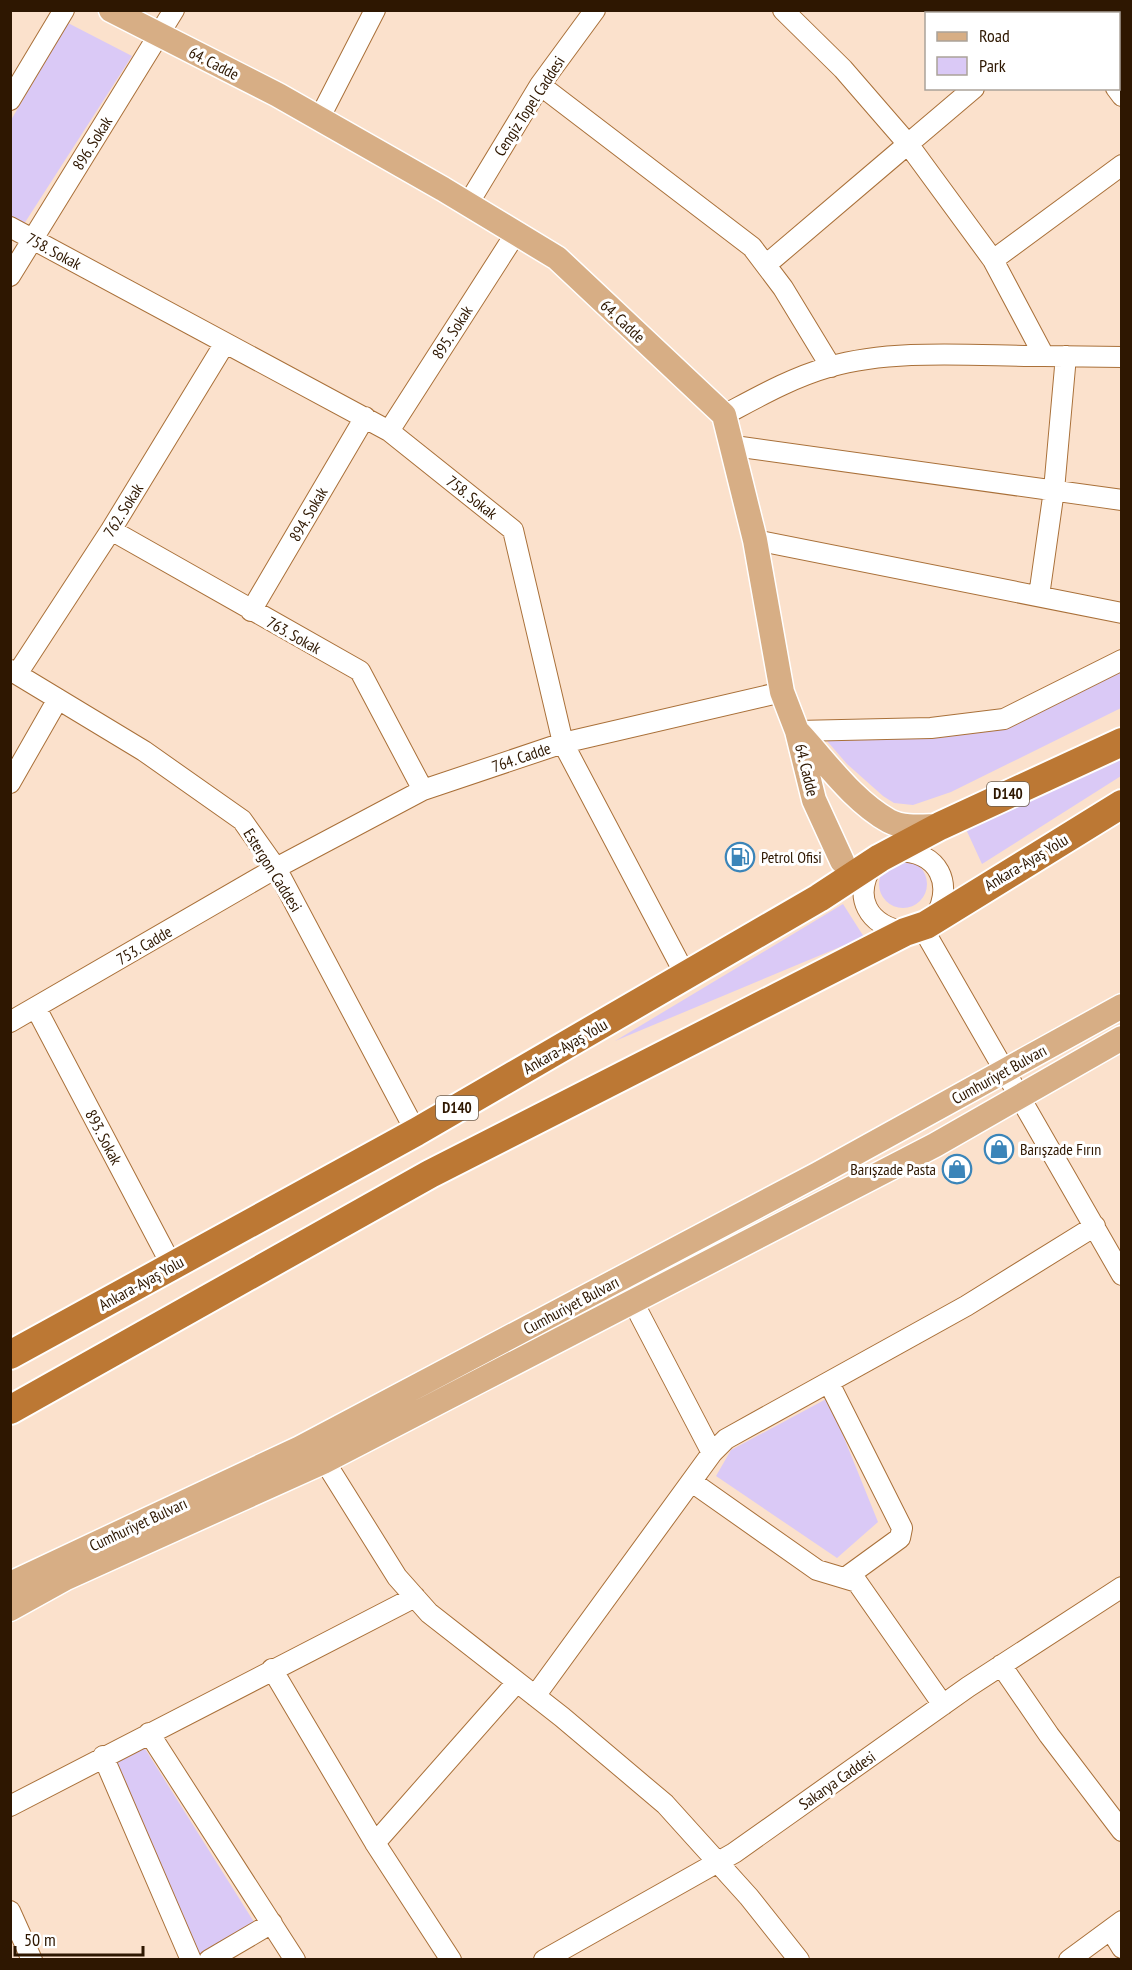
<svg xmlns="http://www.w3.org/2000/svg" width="1132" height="1970" font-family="'PT Sans Narrow',sans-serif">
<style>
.green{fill:#dac9f6}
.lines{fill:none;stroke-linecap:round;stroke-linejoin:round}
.minor-casing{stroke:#a97039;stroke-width:22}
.major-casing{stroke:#fff;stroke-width:27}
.highway-casing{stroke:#fff;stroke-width:32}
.minor{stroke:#fff;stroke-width:20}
.major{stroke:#d7ae85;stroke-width:24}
.highway{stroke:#bc7834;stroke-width:28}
.labels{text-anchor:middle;stroke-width:6;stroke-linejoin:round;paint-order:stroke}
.shield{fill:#fff;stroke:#6d5d4d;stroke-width:1.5}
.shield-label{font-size:15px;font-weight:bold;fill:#2e1701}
.street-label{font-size:16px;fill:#2e1701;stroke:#fff}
.poi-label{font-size:16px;fill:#2e1701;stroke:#fff;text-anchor:start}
</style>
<rect width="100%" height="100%" fill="#fbe1cc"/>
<path class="green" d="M68,23L132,56L24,224L11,217V120Z
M1121,667V708L951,792L913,805L894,803L883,796L847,764L827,741L979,732L1012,724Z
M1121,758V776L982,864L965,827Z
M879 884a24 24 0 1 1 48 0a24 24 0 1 1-48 0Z
M843,904L864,937L615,1041Z
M828,1398L878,1522L837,1558L716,1476L731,1450Z
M144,1747L254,1922L198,1956L112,1765Z"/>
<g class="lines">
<g class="minor-casing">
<path id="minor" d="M1064,14L1068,10
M540,85L752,247L783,288L831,367
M974,88L908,144L993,260L1044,356L1122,357
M1116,88L1122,96
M10,100L64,10
M319,119L375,10
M468,204L540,85L595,10
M10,227L389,431L513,530L563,743L686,976
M993,260L1122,165
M767,264L908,144L843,69L783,10
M10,276L174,10
M724,415C758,397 791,378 829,367C895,348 976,356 1044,356
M389,431L516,233
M734,446L1122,500
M111,530L360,671L423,790
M755,540L1122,613
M1039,596L1054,490L1066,356
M251,611L365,417
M10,670L144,751L242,820L276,868L416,1132
M17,674L111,530L225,343
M797,731L931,728L1004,719L1122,660
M10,783L58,699
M898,851C939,852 954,883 935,918
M873,864C852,898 868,925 905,932
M922,927L1122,1275
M36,1008L172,1266
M10,1022L276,868L423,790L563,743L782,692
M632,1300L712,1453
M829,1383L902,1528L900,1538L845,1578
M317,1449L397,1577L429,1613L562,1717L665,1804L749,1897L799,1960
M692,1482L817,1570L857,1582L943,1705
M1001,1665L1049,1735L1122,1831
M272,1669L375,1843L451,1960
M535,1696L712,1453L726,1439L966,1306L1095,1226
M149,1733L295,1960
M103,1756L191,1960
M10,1806L415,1597
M375,1843L517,1682
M10,1911L32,1960
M1111,1930L1122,1948
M209,1960L272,1923
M544,1960L734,1853L968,1687L1122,1587
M1069,1960L1122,1921"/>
</g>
<g class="major-casing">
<path id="major" d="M111,10L278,95L443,189L557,258L724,415L755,540L782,692L797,731L814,800L842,861
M799,733C826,762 853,801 889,821C904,829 924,826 940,826
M10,1584L300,1448L818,1174L1122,1006
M10,1609L66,1578L323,1462L935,1145L1122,1038"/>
</g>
<g class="highway-casing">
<path id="highway" d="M10,1355L416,1132L819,898L880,858L940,826L1122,742
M10,1410L430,1174L905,932L926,925L1122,804"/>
</g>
<use href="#minor" class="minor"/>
<use href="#major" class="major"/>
<use href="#highway" class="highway"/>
</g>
<defs>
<g id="fuel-ring" transform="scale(1.5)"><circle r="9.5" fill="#fff" stroke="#3b85b9" stroke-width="1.5"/><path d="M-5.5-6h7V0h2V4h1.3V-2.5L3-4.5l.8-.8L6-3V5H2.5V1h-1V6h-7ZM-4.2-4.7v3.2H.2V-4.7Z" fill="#3b85b9"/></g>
<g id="shop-ring" transform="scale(1.5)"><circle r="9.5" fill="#fff" stroke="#3b85b9" stroke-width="1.5"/><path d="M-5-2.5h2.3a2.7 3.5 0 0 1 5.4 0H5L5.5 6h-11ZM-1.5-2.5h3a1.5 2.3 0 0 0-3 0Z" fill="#3b85b9"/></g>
</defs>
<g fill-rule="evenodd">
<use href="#fuel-ring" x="740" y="857"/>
<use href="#shop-ring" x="999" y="1149"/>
<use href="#shop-ring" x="957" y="1169"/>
</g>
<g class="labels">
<g class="shield">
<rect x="987" y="782" width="42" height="24" rx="4.5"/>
<rect x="436" y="1096" width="42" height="24" rx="4.5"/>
</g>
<g class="shield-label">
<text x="1008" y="799">D140</text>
<text x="457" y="1113">D140</text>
</g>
<g class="street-label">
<text transform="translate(214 63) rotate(27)" y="6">64. Cadde</text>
<text transform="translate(529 106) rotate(-57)" y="6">Cengiz Topel Caddesi</text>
<text transform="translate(92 143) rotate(-58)" y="6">896. Sokak</text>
<text transform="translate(54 251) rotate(28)" y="6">758. Sokak</text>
<text transform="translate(623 321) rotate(43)" y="6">64. Cadde</text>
<text transform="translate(452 332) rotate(-57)" y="6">895. Sokak</text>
<text transform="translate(472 497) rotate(38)" y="6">758. Sokak</text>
<text transform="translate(123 510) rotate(-58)" y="6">762. Sokak</text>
<text transform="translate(308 514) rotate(-60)" y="6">894. Sokak</text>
<text transform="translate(294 635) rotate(29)" y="6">763. Sokak</text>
<text transform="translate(521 757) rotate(-19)" y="6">764. Cadde</text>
<text transform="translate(807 770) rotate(76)" y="6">64. Cadde</text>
<text transform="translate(1026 862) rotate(-31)" y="6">Ankara-Ayaş Yolu</text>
<text transform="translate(273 870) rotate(58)" y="6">Estergon Caddesi</text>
<text transform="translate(144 945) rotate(-30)" y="6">753. Cadde</text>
<text transform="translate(565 1046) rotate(-30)" y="6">Ankara-Ayaş Yolu</text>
<text transform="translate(999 1074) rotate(-29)" y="6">Cumhuriyet Bulvarı</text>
<text transform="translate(104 1137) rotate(62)" y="6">893. Sokak</text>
<text transform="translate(141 1283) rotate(-29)" y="6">Ankara-Ayaş Yolu</text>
<text transform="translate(571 1305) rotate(-28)" y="6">Cumhuriyet Bulvarı</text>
<text transform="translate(138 1524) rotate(-25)" y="6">Cumhuriyet Bulvarı</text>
<text transform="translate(837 1780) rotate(-35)" y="6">Sakarya Caddesi</text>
</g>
<g class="poi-label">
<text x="761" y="863">Petrol Ofisi</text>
<text x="1020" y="1155">Barışzade Fırın</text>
<text x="936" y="1175" text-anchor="end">Barışzade Pasta</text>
</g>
</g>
<rect width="1132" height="1970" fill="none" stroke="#2e1701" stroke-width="24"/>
<rect x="925" y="12" width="195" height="78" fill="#ffffff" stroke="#aba299" stroke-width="1.5"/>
<rect x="937" y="32" width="30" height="9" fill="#d7ae85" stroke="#aba299" stroke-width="1.5"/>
<text x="979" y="42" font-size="18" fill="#2e1701">Road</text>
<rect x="937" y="57" width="30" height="18" fill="#dac9f6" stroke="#aba299" stroke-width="1.5"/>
<text x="979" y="72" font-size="18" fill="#2e1701">Park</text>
<path d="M15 1946v9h128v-9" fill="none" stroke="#2e1701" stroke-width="3"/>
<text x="24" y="1946" font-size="18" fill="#2e1701" stroke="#ffffff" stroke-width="4.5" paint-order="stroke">50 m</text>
</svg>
